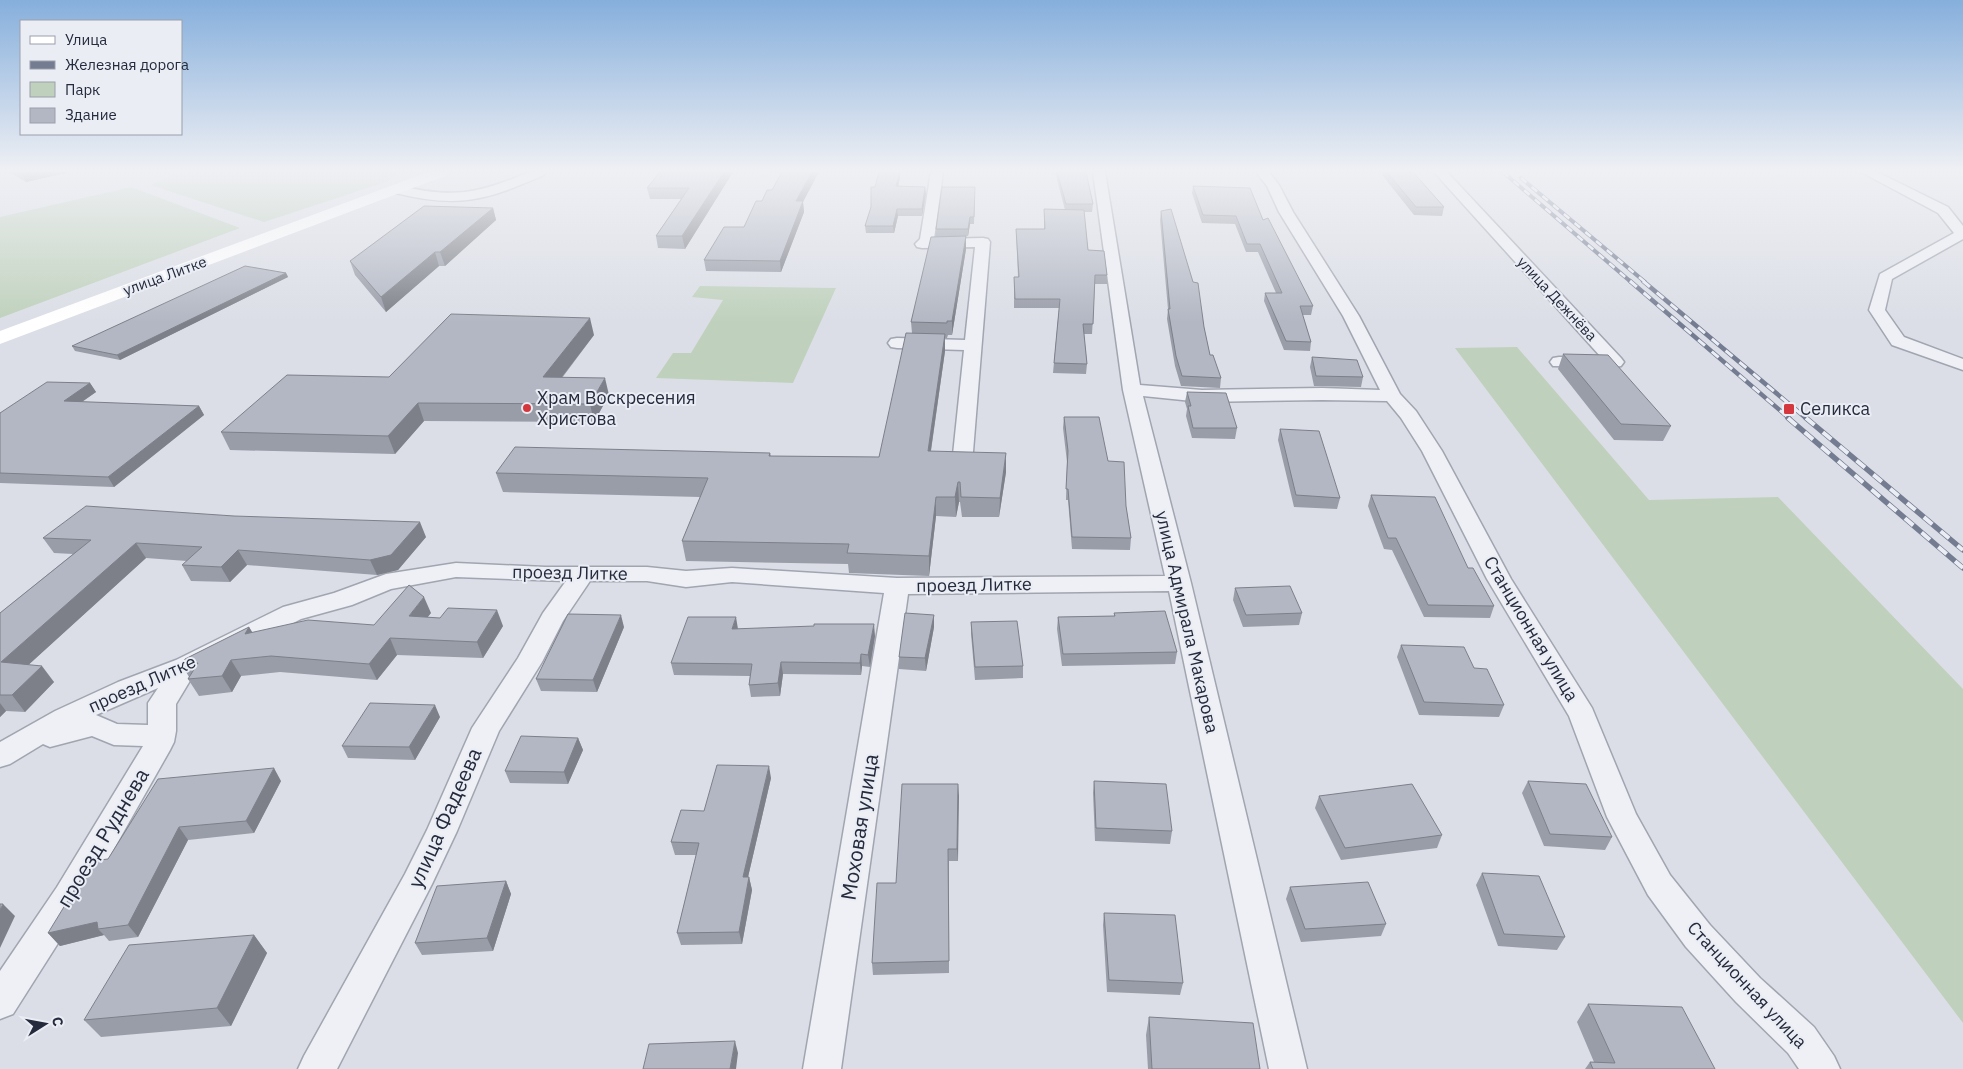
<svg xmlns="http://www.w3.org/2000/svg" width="1963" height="1069" font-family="'IBM Plex Sans',sans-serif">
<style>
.green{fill:#bfd1bc}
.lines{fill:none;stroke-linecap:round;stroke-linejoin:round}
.street-casing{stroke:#a1a5b0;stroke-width:3}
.street{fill:#eef0f5;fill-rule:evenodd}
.secondary{fill:#fff;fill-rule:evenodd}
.rail-far2-casing{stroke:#747c91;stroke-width:4}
.rail-far1-casing{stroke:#747c91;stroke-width:4.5}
.rail-casing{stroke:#747c91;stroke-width:5.5}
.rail-far2{stroke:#eaedf4;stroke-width:2.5;stroke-dasharray:7;stroke-linecap:butt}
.rail-far1{stroke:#eaedf4;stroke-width:3;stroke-dasharray:9;stroke-linecap:butt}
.rail{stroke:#eaedf4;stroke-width:4;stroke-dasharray:11;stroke-linecap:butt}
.wall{fill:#999da8}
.shaded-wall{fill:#7d8088}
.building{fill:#b2b7c3;stroke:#7d8088}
.poi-dot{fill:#d4383e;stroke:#eaedf4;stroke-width:2}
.labels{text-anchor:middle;stroke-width:4;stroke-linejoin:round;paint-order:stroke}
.far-street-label{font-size:15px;fill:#252b3d;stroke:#eaedf4}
.poi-label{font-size:18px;fill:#252b3d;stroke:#eaedf4;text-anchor:start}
.street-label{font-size:18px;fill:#252b3d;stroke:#eaedf4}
.near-street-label{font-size:21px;fill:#252b3d;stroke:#eaedf4}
</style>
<rect width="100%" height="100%" fill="#dbdee6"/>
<path class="green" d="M186,172H399L389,181L264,222L150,185L170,176Z
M131,187L240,228L0,318V217Z
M700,286L836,288L793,383L656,378L673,353H691L723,300L692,297Z
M1517,347L1649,500L1778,497L1963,689V1023L1455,348Z"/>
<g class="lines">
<g class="street-casing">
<path id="street" d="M529,172H546L544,175C485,201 457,209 392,192L391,189L397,185C452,199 478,194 529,172Z
M931,172H943L934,239L983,238L988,239L990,242L972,464L969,468L962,470L955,468L952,464L964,350L897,348L891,347L888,343L891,339L897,338L965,340L975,247L922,248L917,247L915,244L920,239Z
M1093,172H1105L1140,385L1202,390L1322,388L1380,390L1343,316L1279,212L1267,186L1256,172H1269L1279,185L1293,212L1359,316L1400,394L1416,411L1442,451L1511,579L1592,708L1636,814L1670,875L1710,925L1760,978L1814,1027L1834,1056L1840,1069H1799L1788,1053L1736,1002L1686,947L1648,895L1607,817L1569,716L1487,579L1422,451L1401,418L1387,401L1322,400L1202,402L1143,396L1191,583L1307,1069H1269L1169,591L908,594L841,1069H803L884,593L732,582L686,587L647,581H590L563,621L542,662L499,731L457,831L432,884L337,1069H298L304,1056L405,874L427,830L472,728L518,658L543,613L566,581L456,577L391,589L352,605L301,619L194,674L176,704V731L174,742L170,750L81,907L13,1014L0,1019V971L57,887L143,746L114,745L92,736L50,747L43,744L10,764L0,767V742L55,711L118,682L176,660L283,607L334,593L386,574L456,563L545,567H647L686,571L732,568L897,578L1165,576L1123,390ZM158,688L148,703V725L117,724L96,715Z
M1434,172H1447L1621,358L1624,362L1621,366L1615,367L1553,366L1550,362L1553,358L1559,357H1601Z
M1861,172H1877L1948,207L1963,226V239L1892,279L1885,310L1904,337L1963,359V370L1892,345L1869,310L1880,274L1954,233L1938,213Z"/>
</g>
<use href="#street" class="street"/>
<path class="secondary" d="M428,172H449L447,175L0,344V331Z"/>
<g class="rail-far2-casing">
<path id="rail-far2" d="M1503,172L1631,282
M1521,178L1645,282"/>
</g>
<g class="rail-far1-casing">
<path id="rail-far1" d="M1630,281L1790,419
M1643,281L1807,419"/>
</g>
<g class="rail-casing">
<path id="rail" d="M1788,418L1963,568
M1806,418L1963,550"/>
</g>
<use href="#rail-far2" class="rail-far2"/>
<use href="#rail-far1" class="rail-far1"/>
<use href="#rail" class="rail"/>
</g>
<path class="wall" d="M9,172H70L26,182Z
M660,172H733L685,249L658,248L656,236L681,199H650L647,188Z
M879,172H900V177L898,186L925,187L926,194L922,216H898L894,233H866L865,226L871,207L875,187Z
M1055,172H1086L1093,204L1092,212H1084L1088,250L1107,275V284H1095L1092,334H1084L1087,364L1086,374L1053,373L1059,308H1014V277H1018L1016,229H1044V209L1065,210Z
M1382,172H1413L1444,207L1442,216L1414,215L1382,175Z
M1193,186L1263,220L1313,306L1311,315H1302L1311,342L1310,351L1284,350L1264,301L1265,293H1276L1258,252H1246L1235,224L1202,223L1192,193Z
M975,187L974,224H970L968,236H966V249L952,335H948L947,338H945V351L931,451L1006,472L999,517H962L960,502H959L956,517L936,516L929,576L849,573L848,564L686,561L682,541L700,497L503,492L496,473L770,453L771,456L879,457L912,333L911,322L936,237V229Z
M803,202L804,212L781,272L706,271L704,260L744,227Z
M493,208L496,220L445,266H439L386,312L355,275L350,261Z
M1161,211L1204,327L1210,355L1221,378L1220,388L1181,386L1175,366L1167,319L1168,309L1160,220Z
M286,273L288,277L120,360L75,351L72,346Z
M594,335L562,378L609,395L594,422L424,421L395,454L230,450L221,432L389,377Z
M1563,354L1671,426L1663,441L1614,440L1558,369Z
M1312,357L1363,377L1361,387L1314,386L1310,367Z
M90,383L96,392L82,402L199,406L204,415L114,487L0,483V413Z
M1187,392L1237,428L1235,439L1192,438L1186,416L1187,409L1185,402Z
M1064,417L1108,461L1126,506L1131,538L1130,550L1072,549L1068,500H1066L1067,462L1063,428Z
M1280,429L1340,498L1337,509L1294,507L1278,440Z
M1371,495L1468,568L1494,606L1490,618L1424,617L1392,550L1384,549L1368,506Z
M426,537L398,570L377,575L247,565L230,582L191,581L182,565L187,561L146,558L28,665L54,682L25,712L6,711L0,717V613L73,554L54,553L43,538Z
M1235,588L1302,613L1299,625L1243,627L1233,600Z
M431,613L427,617L503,626L483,658L397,655L377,680L280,672L241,676L232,692L199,696L188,679L189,677L182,665L249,627L253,633L374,625Z
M1114,613L1177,652L1175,664L1062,666L1057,629L1058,617L1114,616Z
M934,615V627L926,671L899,669V657Z
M971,622L1023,666V678L975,680L971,634Z
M624,627L597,692L541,691L536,679Z
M738,629L875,636L870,667L862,666L861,675L783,674L780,696L751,697L749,685L750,676L674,675L671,663Z
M1401,645L1474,668L1504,705L1499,717L1419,715L1397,657Z
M440,717L415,760L348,758L342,746Z
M578,738L583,750L568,784L510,783L505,771Z
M771,778L748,877H749L752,890L742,944L681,945L677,933L696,855H675L671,842L704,811Z
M281,781L254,833L188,840L138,937L109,941L104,935L60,946L48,933L108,859Z
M1094,781L1172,831L1170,844L1095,841L1093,793Z
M1528,781L1612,837L1605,850L1544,846L1522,793Z
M958,784V861H949V973L873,975L872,963L896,883Z
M1319,796L1442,835L1437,848L1341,860L1315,808Z
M1482,873L1565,937L1557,950L1498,946L1476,885Z
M506,881L511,894L493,951L422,955L415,943Z
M1290,887L1386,924L1381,936L1301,942L1286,899Z
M1104,913L1183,983L1180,995L1107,992L1103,925Z
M254,935L267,953L231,1026L101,1037L84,1020Z
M1588,1004L1715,1069H1585L1590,1062H1594L1577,1022Z
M1149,1017L1260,1069H1148L1146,1035Z"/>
<path class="shaded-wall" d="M21,172H70L26,182Z
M724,172H733L685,249L682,236Z
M812,172H819L803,202L804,212L781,272L780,261L796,201Z
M900,172V177L897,193L896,186Z
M925,187L926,194L922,216V209Z
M493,208L496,220L445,266L440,252Z
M897,209L898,216L894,233L893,226Z
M970,217V224L968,236V229Z
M966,236V249L952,335V321Z
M435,252L439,266L386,312L381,297Z
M286,273L288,277L120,360L117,355Z
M590,318L594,335L548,395L543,377Z
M945,334V351L928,470V451Z
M605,378L609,395L594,422L590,404Z
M90,383L96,392L70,410L64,401Z
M418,403L424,421L395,454L388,436Z
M199,406L204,415L114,487L108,477Z
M1006,453V472L999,517L1000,498Z
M958,482L959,502L956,517L955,497Z
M936,497V516L929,576V556Z
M420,522L426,537L398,570L377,575L370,560Z
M136,543L146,558L13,679L1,662Z
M238,550L247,565L230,582L221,567Z
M424,597L431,613L416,632L409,616Z
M497,610L503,626L483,658L477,642Z
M621,615L624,627L597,692L593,680Z
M934,615V627L926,671L925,658Z
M736,617L738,629H732Z
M874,624L875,636L870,667L868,655Z
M249,627L258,643L245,634Z
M390,638L397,655L377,680L369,664Z
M861,654L862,666L861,675L860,663Z
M231,660L241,676L232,692L222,676Z
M781,662L783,674L780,696L778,683Z
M42,666L54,682L25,712L12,695Z
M0,703L6,711L0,717Z
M435,705L440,717L415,760L409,747Z
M578,738L583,750L568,784L564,772Z
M769,766L771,778L745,890L743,877Z
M274,768L281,781L254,833L246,821Z
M958,784L959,796L958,861L957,849Z
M179,827L188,840L138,937L128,925Z
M749,877L752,890L742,944L739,932Z
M506,881L511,894L493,951L487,938Z
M3,904L15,916L0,948V910Z
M97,922L98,929L104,935L60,946L48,933Z
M254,935L267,953L231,1026L217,1008Z
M735,1041L738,1053L736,1069H730Z"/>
<path class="building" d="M660,172H724L682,236H656L689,188H647Z
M782,172H812L796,201H803L780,261L704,260L724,227H744L756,201H762L767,190H772Z
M879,172H900L896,186L925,187L922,209H897L893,226H865L871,207V187H875Z
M1057,172H1086L1093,204H1066Z
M1387,172H1413L1444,207H1416Z
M1193,186L1250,188L1263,220L1268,218L1313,306H1300L1311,342L1286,341L1265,293H1282L1260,244H1247L1236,216L1203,215Z
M942,187H975L974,217H970L968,229H936Z
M424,206L493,208L440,252H435L381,297L350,261Z
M1044,209L1084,210L1088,250L1104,251L1107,275H1095L1093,324H1083L1087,364L1054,363L1060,299H1015L1014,277H1019L1016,229H1045Z
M1171,209L1193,282L1198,283L1204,327L1210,355H1213L1221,378L1182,376L1176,356L1168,309H1170L1161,211Z
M966,236L952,321H947V323L911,322L931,237Z
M245,266L286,273L117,355L72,346Z
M451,314L590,318L543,377L605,378L590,404L418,403L388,436L221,432L287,375L389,377Z
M906,333L945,334L928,451L1006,453L1000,498L961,497L960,482H958L955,497H936L929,556L847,553L849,544L682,541L708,478L496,473L515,447L770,453L769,456L879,457Z
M1563,354L1608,355L1671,426L1621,424Z
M1312,357L1357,360L1363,377L1316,376Z
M47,382L90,383L64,401L199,406L108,477L0,473V413Z
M1187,392L1226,393L1237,428H1193L1188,406H1191Z
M1064,417H1099L1108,461L1124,462L1126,506L1131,538L1072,537L1068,489H1066L1068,451Z
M1280,429L1319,431L1340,498L1296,495Z
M1371,495L1435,497L1468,568H1473L1494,606L1428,605L1396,538H1388Z
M86,506L234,516L420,522L391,555L370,560L238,550L221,567L182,565L202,547L136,543L1,662L42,666L12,695H0V613L91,540L43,538Z
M409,585L424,597L409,616L440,618L448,608L497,610L477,642L390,638L369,664L271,656L231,660L222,676L188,679L198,663L182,665L185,659L249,627L245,634L308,620L374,625Z
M1290,586L1302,613L1246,615L1235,588Z
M1165,611L1177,652L1063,654L1058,617L1115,616L1114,613Z
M905,613L934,615L925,658L899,657Z
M568,614L621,615L593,680L536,679Z
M688,617H736L732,629L814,626V624H874L868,655L861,654L860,663L781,662L778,683L749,685L752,664L671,663Z
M1017,621L1023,666L975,667L971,622Z
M1401,645L1464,647L1474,668L1487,669L1504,705L1424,702Z
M370,703L435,705L409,747L342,746Z
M521,736L578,738L564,772L505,771Z
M717,765L769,766L743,877H749L739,932L677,933L699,843L671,842L681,810L704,811Z
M274,768L246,821L179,827L128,925L98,929L97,922L48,933L92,861L108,859L158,779Z
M1094,781L1166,784L1172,831L1096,828Z
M1528,781L1586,784L1612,837L1550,834Z
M902,784H958L957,849H948L949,961L872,963L877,883H896Z
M1412,784L1442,835L1345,848L1319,796Z
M1482,873L1539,876L1565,937L1504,934Z
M506,881L487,938L415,943L437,886Z
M1368,882L1386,924L1305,929L1290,887Z
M0,904H3L0,910Z
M1104,913L1175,915L1183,983L1109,980Z
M254,935L217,1008L84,1020L129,945Z
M1588,1004L1682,1007L1715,1069H1593L1590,1062L1615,1063Z
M1149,1017L1253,1023L1260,1069H1152Z
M735,1041L730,1069H643L649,1044Z"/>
<linearGradient id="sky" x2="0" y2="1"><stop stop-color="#86afdc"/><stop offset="0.53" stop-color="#eff0f4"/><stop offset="1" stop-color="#eff0f4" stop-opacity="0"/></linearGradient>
<rect width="1963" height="322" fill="url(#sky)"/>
<g class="poi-dot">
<circle cx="527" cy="408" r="5"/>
<rect x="1783" y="403" width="12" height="12" rx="2.5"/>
</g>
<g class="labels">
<g class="far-street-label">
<text transform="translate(165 276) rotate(-20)" y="5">улица Литке</text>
<text transform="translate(1557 299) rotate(47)" y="5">улица Дежнёва</text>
</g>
<g class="poi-label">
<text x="537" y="404">Храм Воскресения<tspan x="537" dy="21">Христова</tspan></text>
<text x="1800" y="415">Селикса</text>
</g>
<g class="street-label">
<text transform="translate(570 573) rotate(1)" y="6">проезд Литке</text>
<text transform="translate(974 585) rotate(-1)" y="6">проезд Литке</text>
<text transform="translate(1187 622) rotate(77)" y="6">улица Адмирала Макарова</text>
<text transform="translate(1531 629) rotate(59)" y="6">Станционная улица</text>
<text transform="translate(142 684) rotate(-24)" y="6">проезд Литке</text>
<text transform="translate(1747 985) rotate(47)" y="6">Станционная улица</text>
</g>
<g class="near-street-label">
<text transform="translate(445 818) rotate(-66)" y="7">улица Фадеева</text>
<text transform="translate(860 827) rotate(-81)" y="7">Моховая улица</text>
<text transform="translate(103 838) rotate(-59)" y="7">проезд Руднева</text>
</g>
</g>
<rect x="20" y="20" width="162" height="115" fill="#eaedf4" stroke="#9b9fab"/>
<rect x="30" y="36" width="25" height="8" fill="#ffffff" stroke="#9b9fab"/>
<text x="65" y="45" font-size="15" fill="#252b3d">Улица</text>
<rect x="30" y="61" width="25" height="8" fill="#747c91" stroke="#9b9fab"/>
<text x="65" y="70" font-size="15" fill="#252b3d">Железная дорога</text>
<rect x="30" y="82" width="25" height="15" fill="#bfd1bc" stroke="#9b9fab"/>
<text x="65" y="95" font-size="15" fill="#252b3d">Парк</text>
<rect x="30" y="108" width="25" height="15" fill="#b2b7c3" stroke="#9b9fab"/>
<text x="65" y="120" font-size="15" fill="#252b3d">Здание</text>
<g transform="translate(45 1024) rotate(79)" stroke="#eaedf4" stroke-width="4" paint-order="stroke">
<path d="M0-4L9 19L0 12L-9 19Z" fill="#252b3d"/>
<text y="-8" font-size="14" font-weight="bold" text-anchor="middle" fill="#252b3d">С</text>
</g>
</svg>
